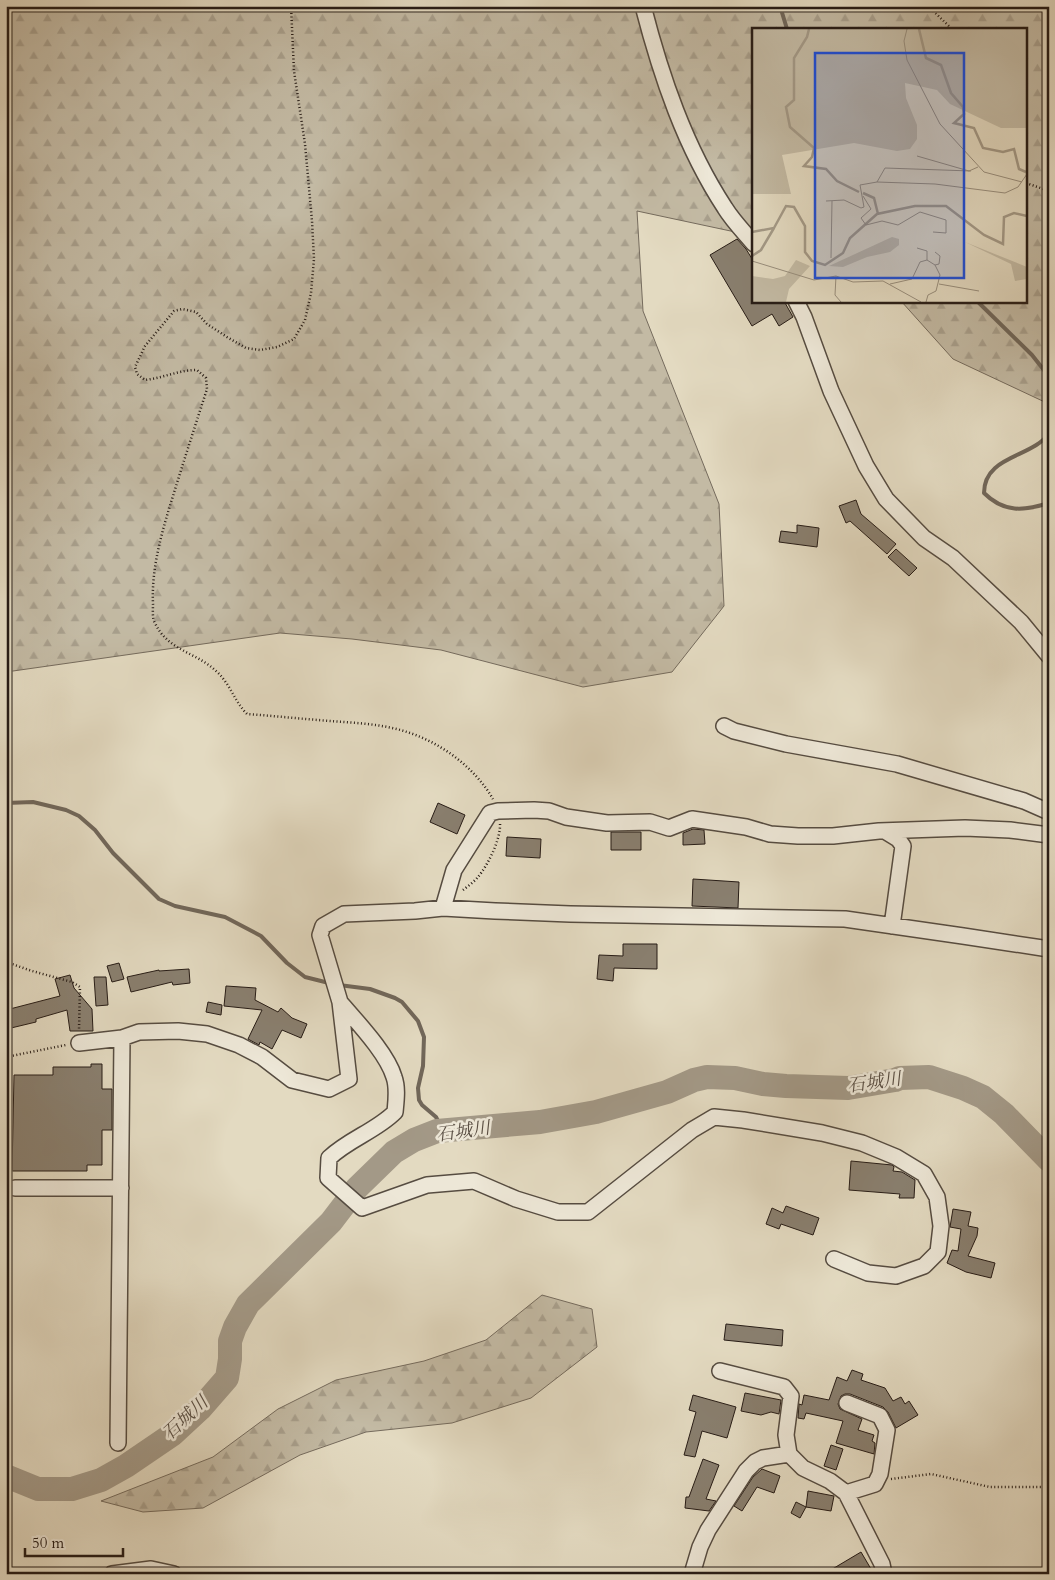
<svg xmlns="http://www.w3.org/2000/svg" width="1055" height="1580" font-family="Cardo,'Noto Serif JP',serif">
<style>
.forest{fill:url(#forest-firs);stroke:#756b5d}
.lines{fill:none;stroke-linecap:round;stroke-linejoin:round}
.stream{stroke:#71675a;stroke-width:4}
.river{stroke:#a39987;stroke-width:24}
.building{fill:#897f6f;stroke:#271c16}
.street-casing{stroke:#564c41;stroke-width:18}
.path{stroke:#271c16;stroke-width:2.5;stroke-dasharray:1 2.5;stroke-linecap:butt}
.street{stroke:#ede7d7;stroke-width:15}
.labels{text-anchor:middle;stroke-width:5;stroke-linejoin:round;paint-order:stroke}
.water-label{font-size:18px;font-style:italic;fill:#594e43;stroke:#ede7d7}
.inset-river{fill:none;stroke:#a39987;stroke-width:2.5}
.inset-road{fill:none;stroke:#988e7d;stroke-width:1}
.view{fill:#1d4ed8;fill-opacity:0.15;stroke:#1d4ed8;stroke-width:2.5}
.inset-edge{fill:none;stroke:#271c16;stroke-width:2.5}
</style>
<defs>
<pattern id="forest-firs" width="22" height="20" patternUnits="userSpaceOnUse" patternTransform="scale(1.25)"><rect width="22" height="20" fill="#c3baa4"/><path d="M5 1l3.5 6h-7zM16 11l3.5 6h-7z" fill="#a89f8c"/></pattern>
</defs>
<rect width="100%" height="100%" fill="#e3dac1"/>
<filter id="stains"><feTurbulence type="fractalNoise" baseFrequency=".004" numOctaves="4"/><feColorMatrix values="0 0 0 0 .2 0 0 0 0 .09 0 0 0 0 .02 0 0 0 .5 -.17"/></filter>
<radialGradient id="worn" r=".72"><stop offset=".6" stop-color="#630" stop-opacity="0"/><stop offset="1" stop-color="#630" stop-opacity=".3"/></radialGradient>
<path class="forest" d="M6,6H1049V404L953,359L901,301H1026V29H754V236L637,211L643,311L719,504L724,606L672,672L583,687L441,650L352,639L280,633L6,672Z
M542,1295L592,1309L597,1347L531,1398L452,1423L366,1432L300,1455L203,1508L143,1512L101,1501L213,1457L278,1409L336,1380L424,1361L486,1340Z"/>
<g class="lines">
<path class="stream" d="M780,6L787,29
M977,301L1032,355L1047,374L1049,378
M1049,433C1033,458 984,455 984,493C1004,513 1024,511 1049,503
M6,803L33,802L66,810L79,816L95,830L113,853L159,899L175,906L225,917L261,936L287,963L305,977L329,983
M339,985L370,989L395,998L402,1002L418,1021L424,1037L423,1066L418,1088L419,1100L422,1105L436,1117L443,1131"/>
<path class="river" d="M6,1476L38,1489H72L101,1480L126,1466L173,1434L200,1409L227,1378L230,1359V1341L235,1327L248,1304L331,1222L357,1188L394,1152L414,1140L437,1131L540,1122L596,1112L667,1092L694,1080L707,1077L735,1078L763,1084L786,1086L848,1088L895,1080L900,1078L929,1077L963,1088L983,1097L1004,1114L1049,1160"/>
</g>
<path class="building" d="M737,239L746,249L754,262V301H784L793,317L779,326L772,314L752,326L710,255Z
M856,500L861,514L896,544L887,554L850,521L846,523L839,506Z
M797,525L819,528L817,547L779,542L781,531L797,533Z
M896,549L917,568L909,576L888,557Z
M438,803L465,815L457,834L430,822Z
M693,829L704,830L705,844L683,845V833Z
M611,832H641V850H611Z
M507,837L541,839L540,858L506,856Z
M693,879L739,882L738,908L692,906Z
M623,944H657V969L614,968L613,981L597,979L599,955L623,956Z
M119,963L124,979L112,982L107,966Z
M189,969L190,983L173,985L172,982L131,992L127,977L159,970V971Z
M70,975L74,988L92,1009L93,1031H70L67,1010L36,1019V1022L11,1028L9,1020H6V1010L60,996L55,979Z
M94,977H106L108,1005L96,1006Z
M226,986L256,988L255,1000L278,1012L281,1008L292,1018L307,1024L301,1038L282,1030L272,1049L260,1042L259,1045L248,1039L262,1010L224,1006Z
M208,1002L222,1005L221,1015L206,1012Z
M91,1064H102V1089H112V1130H102V1165H87V1171H12L14,1075H53V1067H91Z
M851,1161L892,1165L894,1167L893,1171L902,1172L915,1180L914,1198H899L900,1194L849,1190Z
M786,1206L819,1218L813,1235L781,1224L779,1229L766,1224L772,1208L783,1213Z
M953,1209L971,1212L968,1226L978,1228L977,1236L968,1256L995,1263L991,1278L966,1272L947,1263L952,1250L958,1251L961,1229L950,1227Z
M726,1324L783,1330L782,1346L724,1340Z
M852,1370L863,1374L861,1380L885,1388L893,1401L901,1397L905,1404L909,1401L918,1415L896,1428L888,1412L883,1407L850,1394H845L841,1396L838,1404L840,1409L862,1419L858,1430L874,1435L872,1441L875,1443L874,1454L836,1443L843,1421L806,1413L804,1419L798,1418L799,1404L802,1405L804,1395L829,1400L837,1377L847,1381Z
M745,1393L781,1400L779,1414L771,1412L761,1415L741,1411Z
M693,1395L736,1407L727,1438L702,1431L695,1457L684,1455L696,1412L689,1410Z
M831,1445L843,1449L836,1470L824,1466Z
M703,1459L719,1465L706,1499L716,1501L709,1511L685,1508L686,1497H689Z
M762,1469L780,1476L774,1493L757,1487L742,1511L734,1506L753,1477Z
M808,1491L834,1496L831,1511L806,1507Z
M796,1502L806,1507L800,1518L791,1513Z
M861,1552L871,1569L863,1574H824Z"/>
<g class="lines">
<g class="street-casing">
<path id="street" d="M643,6C661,76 685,147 725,208C733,221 744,232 754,244
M796,301L804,317L831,391L866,466L886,499L924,538L953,558L1021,622L1049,656
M724,726L734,731L786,744L897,764L1024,801L1049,812
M885,831L898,839L903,846L892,926
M443,908L454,870L490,813L498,811L534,810L549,811L566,817L607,823L650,822L669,828L692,819L746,827L770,834L798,836H833L879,831L965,828L1010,830L1049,835
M340,1002C356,1021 387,1053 394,1077C398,1088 396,1101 395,1112C376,1131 349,1139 329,1158L328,1178L362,1208L427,1185L474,1181L516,1199L558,1212H588L692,1130L714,1117L743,1120L822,1133L862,1143L896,1157L924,1174L937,1197L941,1226L938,1252L924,1266L896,1276L868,1273L834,1259
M79,1043L122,1038L139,1032L178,1031L207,1034L239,1045L262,1057L292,1080L329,1089L349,1079L340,1002L320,935L323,926L344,914L415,911L443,908L495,911L570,914L845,919L963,936L1049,949
M15,1188H121
M720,1371L784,1387L791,1396L786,1435L789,1454L803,1468L830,1481L846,1493L882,1564L884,1574
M118,1443L122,1038
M846,1493L875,1484L880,1474L887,1430L880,1416L847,1403
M112,1574L151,1569L174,1574
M692,1574L700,1547L708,1530L746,1471L755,1462L763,1458L789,1454"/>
</g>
<path class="path" d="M291,6L294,71L305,144L312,221L314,259L311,293L305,320L294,339L277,347L260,350L246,348L227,337L207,324L196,312L182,309L174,311L145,346L135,367L137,374L145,380C163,378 179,370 197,370L206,378L207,389C197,420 187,451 177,483C165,522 151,563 153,604C153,610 152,618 155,623C168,651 196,652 216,671C230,683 234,701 247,714C275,716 303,719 331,721C356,723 383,724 407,732C442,743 475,768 493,799
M928,6L952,29
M1026,183L1049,191
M463,890C468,886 474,882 478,877C488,865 501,839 500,823
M6,962L32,971L72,982L80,987L79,1030
M6,1057L66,1045
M891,1479L931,1474L990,1487H1049"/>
<use href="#street" class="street"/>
</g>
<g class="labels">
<g class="water-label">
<text transform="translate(874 1082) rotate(-8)" y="6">石城川</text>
<text transform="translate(463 1131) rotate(-8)" y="6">石城川</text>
<text transform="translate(185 1418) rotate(-43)" y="6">石城川</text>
</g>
</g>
<g transform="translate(752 28)">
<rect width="275" height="275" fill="#e3dac1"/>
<path d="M0,1H275V100H249L198,76L185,62L153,55L154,70L165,97V111L158,121L145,123L102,115L30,127L39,166H0ZM140,209L147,211V217L138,224L115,229L91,239L77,238ZM213,214L275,239V251L263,253L259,236ZM44,232L58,238L37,261L34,274H0V248L21,251L33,248Z" fill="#c3baa4"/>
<path class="inset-river" d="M57,1L55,9L42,30V72L34,79L38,99L62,120L60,129L52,138L74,141L85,153L107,164M167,1L174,30L189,37L199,65L211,79L212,86L202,95L222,100L231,120L251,124L262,121L267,141L274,144M111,165L122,170L126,186M0,204L22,200L34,178L42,179L53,198V224L60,233L73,237L91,225L98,210L125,186L163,178H194L232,207L251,216L252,189L262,185L275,188M0,228L9,222L22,200"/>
<path class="inset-road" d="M155,1L152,13L155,32L188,96L232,144L270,154M165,128L217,143L226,139M125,154L133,140L219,143M111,168L119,181L109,190L114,197L130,193L146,197L168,184L194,192V205L181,204M74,173L92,172L109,180L112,179L108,157L125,154L183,156L253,165L266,159L275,146M165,220L175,223V232L183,237L188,247L184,263L176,267L174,274M79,230L80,173M0,233L62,252L84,248L101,254L131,253L169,274M183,237L187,236L188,228L183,224M84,248L83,267L89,274M138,256L160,251L168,234L175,232M187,256L227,263"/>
<path class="view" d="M63,25H212V250H63Z"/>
<rect width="275" height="275" class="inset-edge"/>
</g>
<rect width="1055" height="1580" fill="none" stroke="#e3dac1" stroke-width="25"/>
<rect x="8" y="8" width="1040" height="1565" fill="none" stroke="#271c16" stroke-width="2.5"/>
<rect x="12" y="12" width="1030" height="1555" fill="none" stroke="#271c16"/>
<path d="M25 1548v8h98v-8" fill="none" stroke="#271c16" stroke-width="2.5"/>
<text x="32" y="1548" font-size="15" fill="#271c16" stroke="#ede7d7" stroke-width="4" paint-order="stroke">50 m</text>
<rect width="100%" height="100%" filter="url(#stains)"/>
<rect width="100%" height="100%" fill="url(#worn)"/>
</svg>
